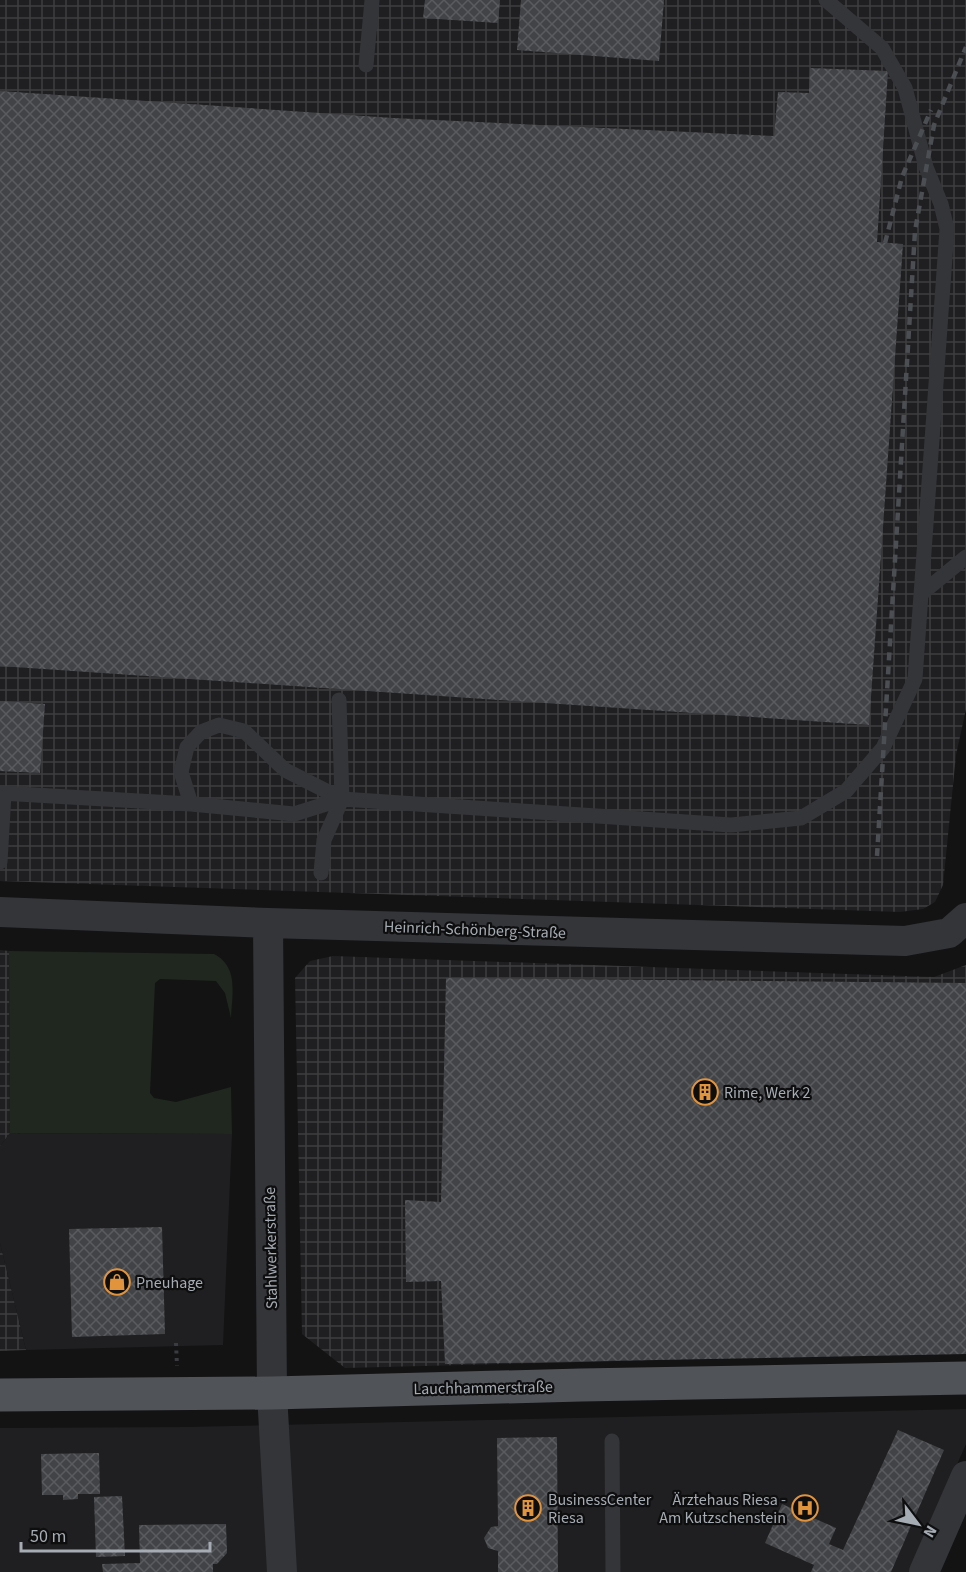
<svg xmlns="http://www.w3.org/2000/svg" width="966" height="1572" font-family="'Source Sans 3',sans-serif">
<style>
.built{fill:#1f1f21}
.industrial{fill:url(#industrial-grid)}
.grass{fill:#1f271f}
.building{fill:url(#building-cross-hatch)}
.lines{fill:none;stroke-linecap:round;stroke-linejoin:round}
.path{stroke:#3a3c40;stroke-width:4;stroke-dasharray:3 4.5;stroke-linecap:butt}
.service{stroke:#343539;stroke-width:15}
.minor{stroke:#343539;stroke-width:30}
.primary{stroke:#505358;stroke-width:33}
.rail{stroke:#4b4e52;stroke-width:4.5;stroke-dasharray:8 6;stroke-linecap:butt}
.labels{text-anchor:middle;stroke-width:4.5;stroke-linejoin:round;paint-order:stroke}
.street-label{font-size:16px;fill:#a5acb3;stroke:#0e0e0f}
.poi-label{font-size:16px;fill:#a5acb3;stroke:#0e0e0f;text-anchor:start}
</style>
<defs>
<pattern id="industrial-grid" width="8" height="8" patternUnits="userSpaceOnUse" patternTransform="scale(1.5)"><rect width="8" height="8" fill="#1f1f21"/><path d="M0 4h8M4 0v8" fill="none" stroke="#3d3d3f"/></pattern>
<pattern id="building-cross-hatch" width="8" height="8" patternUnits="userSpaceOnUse" patternTransform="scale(1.5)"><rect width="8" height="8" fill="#424347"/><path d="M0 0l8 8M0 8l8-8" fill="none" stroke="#5a5b5f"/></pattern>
</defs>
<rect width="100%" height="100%" fill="#131314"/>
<path class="built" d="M10,1133L232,1134L223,1345L26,1350L0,1243V1146Z
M966,1409V1444L910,1572H0V1428L187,1427Z"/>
<path class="industrial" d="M0,0H966V709L956,755L943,885L935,902L923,909L900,912L0,881Z
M0,950L9,951L10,1133L0,1146Z
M333,956L934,977L966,965V1352L345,1368L302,1334L295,978L310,961Z
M0,1243L26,1350L0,1351Z"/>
<path class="grass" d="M9,951L214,954C239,967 232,994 231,1018L225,993L216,981L160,979L155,983L150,1093L154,1098L176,1102L231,1087L232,1134L10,1133Z"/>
<path class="building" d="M425,0H500L498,23L423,18Z
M521,0H664L659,61L517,50Z
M810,68L888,71L877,242L903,244L869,725L0,666V91L393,118L774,136L778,92L809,93Z
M0,701L45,704L40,773L0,771Z
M446,978L966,983V1354L445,1364L441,1281L406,1282L405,1200L441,1202Z
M162,1227L165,1334L72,1337L69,1229Z
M898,1430L944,1450L891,1572H811L814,1565L765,1543L782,1504L836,1528L829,1544L843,1550Z
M557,1437L558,1572H498V1551L488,1548L484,1538L491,1527L498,1526L497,1438Z
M99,1453L100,1494H78V1499L63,1500V1495H42L41,1454Z
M122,1496L125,1556L96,1557L94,1497Z
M226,1524L227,1553L217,1564H213V1572H103L102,1564L140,1563L139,1525Z"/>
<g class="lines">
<path class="path" d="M176,1343L177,1366"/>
<path class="service" d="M366,65L372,0
M921,594L966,557
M0,793L191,804
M342,799L285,770L244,731L219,725L201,732L187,747L181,772L191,804L294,814L342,799L731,825L801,818L846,791L883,748L915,679L947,229L941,204L926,167L905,88L882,48L826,0
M0,862L4,794
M321,873L324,840L342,799L339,700
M612,1441L613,1572"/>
<path class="minor" d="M0,912L268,923L905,941L949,933L966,918
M268,923L272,1393L282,1572
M924,1572L966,1476"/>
<path class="primary" d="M0,1395L272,1393L581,1385L966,1378"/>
<path class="rail" d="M885,243L902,177L931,110
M877,856L915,231L934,125L966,47"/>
</g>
<defs>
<g id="building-ring" transform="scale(1.35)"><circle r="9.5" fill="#0e0e0f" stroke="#e2943d" stroke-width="1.5"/><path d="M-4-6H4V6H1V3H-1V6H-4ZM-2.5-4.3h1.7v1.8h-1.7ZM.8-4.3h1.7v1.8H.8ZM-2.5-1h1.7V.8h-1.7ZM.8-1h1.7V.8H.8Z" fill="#e2943d"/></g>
<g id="shop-ring" transform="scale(1.35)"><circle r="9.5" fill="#0e0e0f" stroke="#e2943d" stroke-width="1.5"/><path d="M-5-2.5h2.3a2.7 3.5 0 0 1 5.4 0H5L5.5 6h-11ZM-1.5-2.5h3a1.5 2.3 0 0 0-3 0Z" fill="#e2943d"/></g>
<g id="hospital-ring" transform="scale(1.35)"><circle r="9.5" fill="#0e0e0f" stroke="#e2943d" stroke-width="1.5"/><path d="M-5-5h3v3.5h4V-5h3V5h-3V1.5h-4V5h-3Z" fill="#e2943d"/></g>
</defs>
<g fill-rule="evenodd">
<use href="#building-ring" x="705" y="1092"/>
<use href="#shop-ring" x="117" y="1282"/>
<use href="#building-ring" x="528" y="1508"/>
<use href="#hospital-ring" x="805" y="1508"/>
</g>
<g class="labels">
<g class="street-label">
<text transform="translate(475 929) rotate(2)" y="6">Heinrich-Schönberg-Straße</text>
<text transform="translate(270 1248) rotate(-91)" y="6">Stahlwerkerstraße</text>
<text transform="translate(483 1387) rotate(-1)" y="6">Lauchhammerstraße</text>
</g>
<g class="poi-label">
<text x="724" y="1098">Rime, Werk 2</text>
<text x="136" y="1288">Pneuhage</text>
<text x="548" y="1505">BusinessCenter<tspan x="548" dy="18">Riesa</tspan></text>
<text x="786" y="1505" text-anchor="end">Ärztehaus Riesa -<tspan x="786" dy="18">Am Kutzschenstein</tspan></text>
</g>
</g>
<g transform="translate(918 1524) rotate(122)" stroke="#0e0e0f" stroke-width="4.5" paint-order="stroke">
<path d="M0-4.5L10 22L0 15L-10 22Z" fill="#a5acb3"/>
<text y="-9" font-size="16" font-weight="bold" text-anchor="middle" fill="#a5acb3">N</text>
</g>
<path d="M21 1542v9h189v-9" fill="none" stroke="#a5acb3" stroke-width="3"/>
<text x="30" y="1542" font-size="18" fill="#a5acb3" stroke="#0e0e0f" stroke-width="4.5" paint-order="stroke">50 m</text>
</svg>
